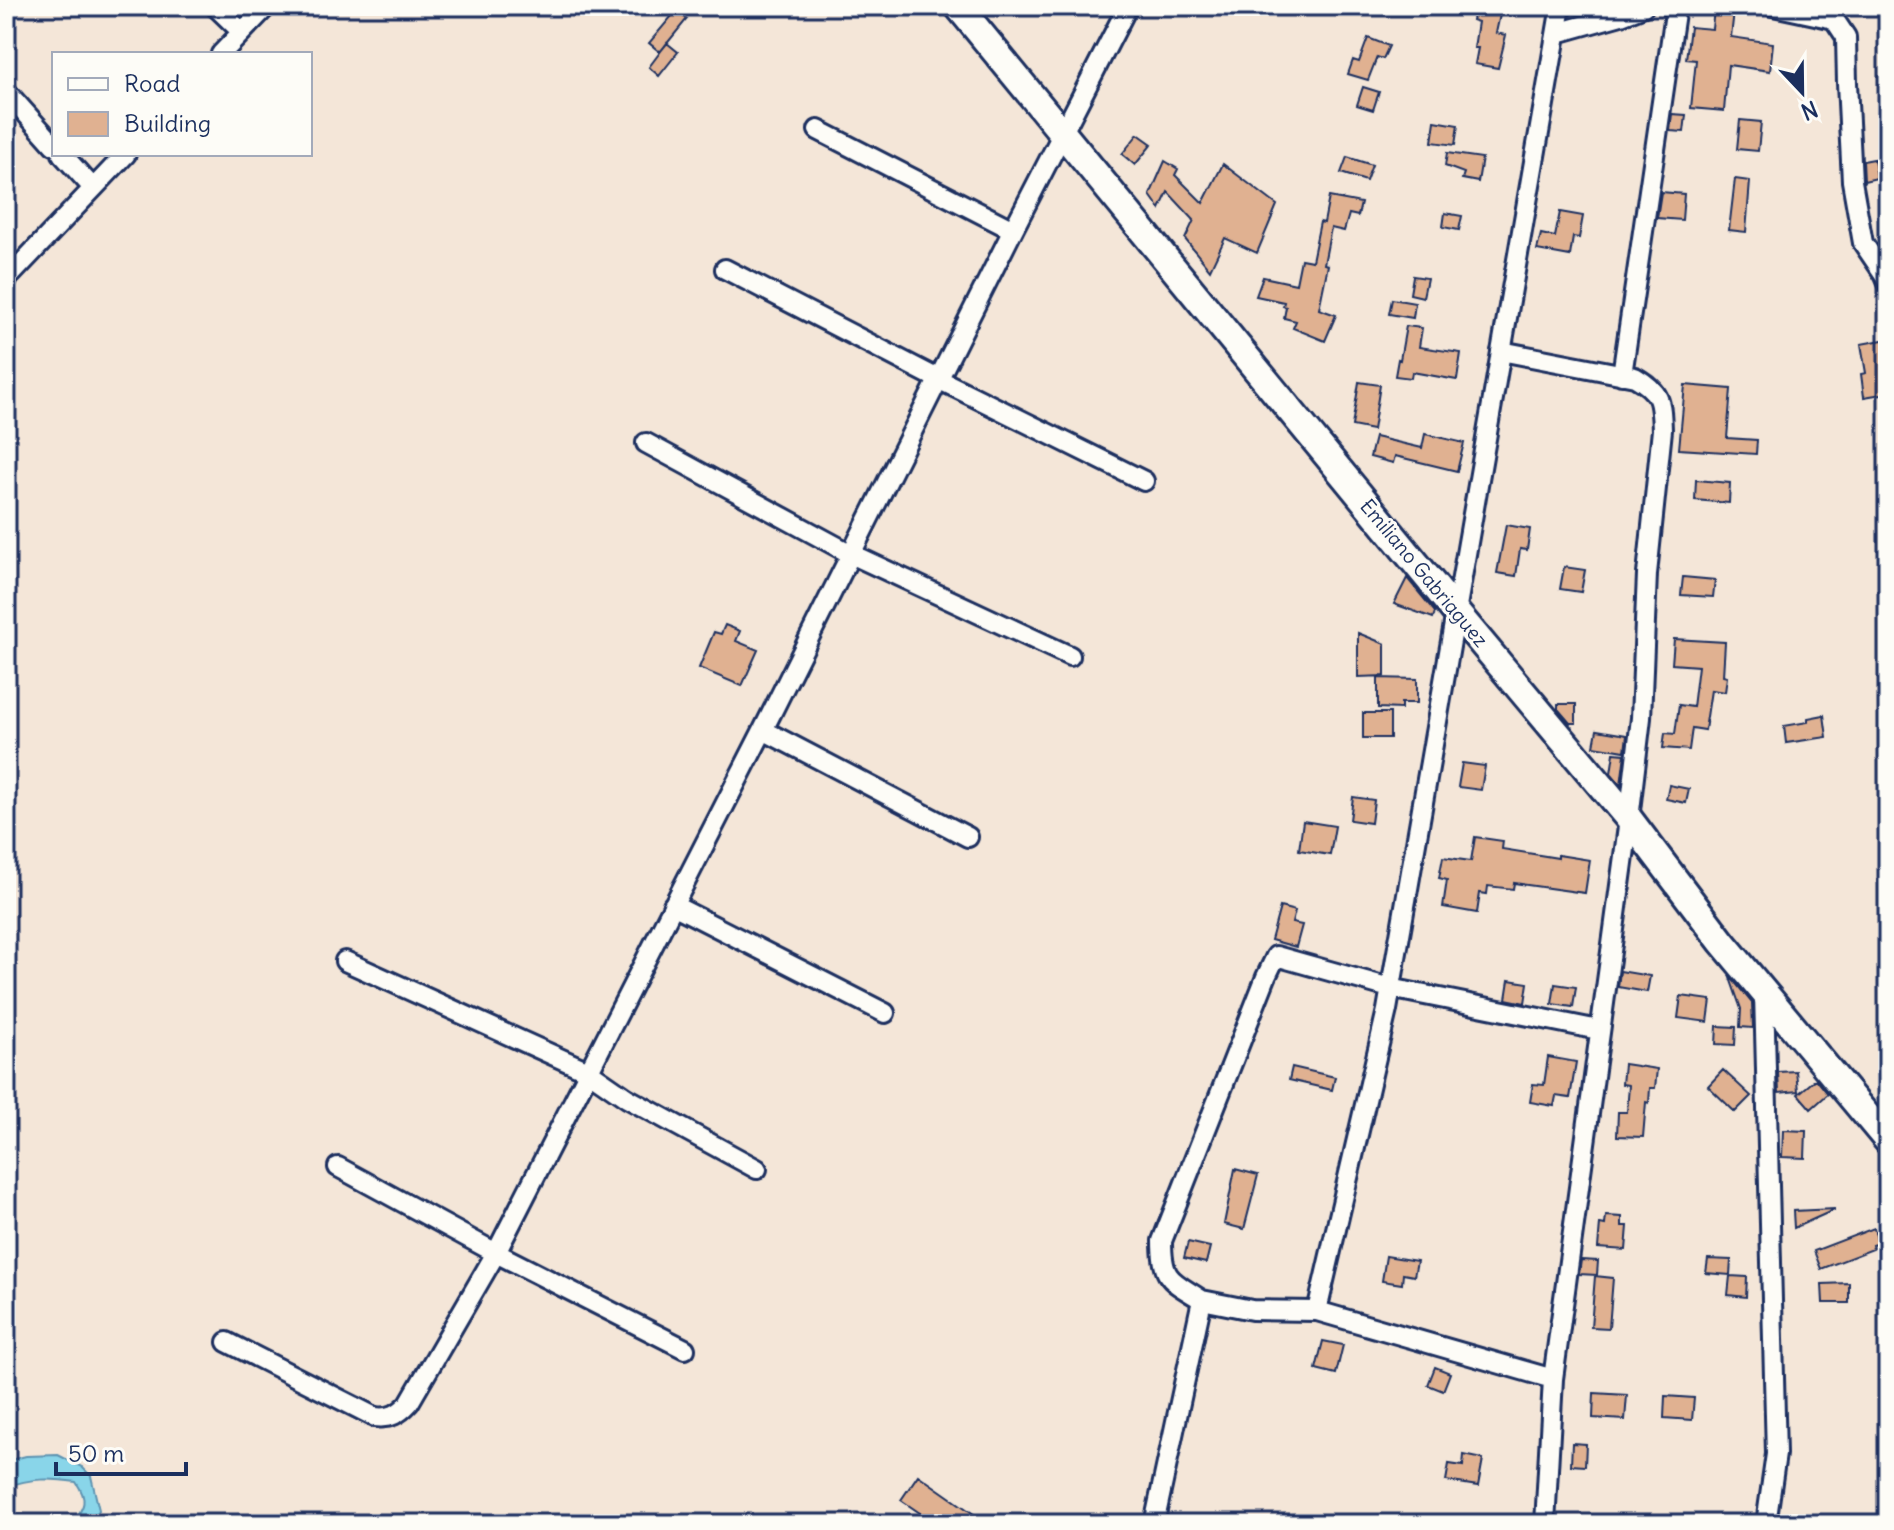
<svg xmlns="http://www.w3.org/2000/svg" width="1894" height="1530" font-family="Delius,sans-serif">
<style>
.water{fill:#89d5e9;stroke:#5d93b1;stroke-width:2}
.building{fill:#e0b191;stroke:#1b2f5e;stroke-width:2}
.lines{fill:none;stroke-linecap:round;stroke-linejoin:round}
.minor-casing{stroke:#1b2f5e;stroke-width:24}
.secondary-casing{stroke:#1b2f5e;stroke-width:32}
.minor{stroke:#fdfcf7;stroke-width:18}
.secondary{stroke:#fdfcf7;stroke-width:26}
.labels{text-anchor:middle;stroke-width:6;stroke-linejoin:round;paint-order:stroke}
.street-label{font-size:20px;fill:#1b2f5e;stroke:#fdfcf7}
</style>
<rect width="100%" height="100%" fill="#f4e6d8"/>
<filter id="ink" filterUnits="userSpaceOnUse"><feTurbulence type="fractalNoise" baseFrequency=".0125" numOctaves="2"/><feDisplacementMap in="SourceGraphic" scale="16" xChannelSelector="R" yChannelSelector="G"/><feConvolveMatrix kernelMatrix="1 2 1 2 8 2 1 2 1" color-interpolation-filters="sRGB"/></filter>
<g filter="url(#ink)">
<path class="water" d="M58,1455L82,1467L91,1476L99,1510L91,1524H72C84,1507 89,1501 76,1482C50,1478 31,1478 6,1487V1461L26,1456Z"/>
<path class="building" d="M1475,6L1501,10L1496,33L1506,35L1498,68L1475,64L1478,48H1474L1478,22L1472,20Z
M1714,8L1734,11L1731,37L1773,43L1770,71L1728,65L1724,111L1691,108L1696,60L1686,59L1690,27L1712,29Z
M676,11L687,19L660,52L649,43Z
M1368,38L1389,46L1383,59L1377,57L1368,80L1348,74L1353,60L1359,62Z
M667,43L678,52L659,76L649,67Z
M1363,87L1379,92L1373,110L1357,105Z
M1672,114L1686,115L1684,132L1670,131Z
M1740,120L1761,122L1758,151L1737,149Z
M1435,121L1458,125L1455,145L1432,142Z
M1138,134L1152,144L1135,165L1122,154Z
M1447,153L1482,158L1478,182L1462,179L1464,173L1445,166Z
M1347,157L1372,165L1366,181L1341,173Z
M1874,159L1877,178L1864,181L1863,161Z
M1165,161L1178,169L1175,175L1203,203L1223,164L1277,205L1257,253L1225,238L1210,270L1185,239L1194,220L1168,192L1160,209L1150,195Z
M1735,179L1750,181L1746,232L1729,230Z
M1661,192L1684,194L1682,220L1657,218Z
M1329,197L1361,203L1358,216L1349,214L1344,231L1331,228L1324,264L1328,265L1319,309L1336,315L1325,341L1293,328L1296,321L1284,318L1286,307L1283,306L1284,302L1256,296L1263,277L1296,284L1301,259L1312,261L1320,222L1324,223Z
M1560,212L1583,216L1579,238L1573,237L1570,256L1537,250L1541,234L1555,237Z
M1445,213L1462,216L1459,230L1443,227Z
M1413,276L1427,278L1423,297L1410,294Z
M1392,299L1415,303L1413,318L1389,314Z
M1406,326L1422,328L1419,347L1461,353L1457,380L1412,372L1411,378L1395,376L1398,359L1400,360Z
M1888,339V364H1883L1888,393L1864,397L1861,374L1866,373L1861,344Z
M1359,382L1380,385L1373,430L1352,426Z
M1685,385L1731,389L1727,438L1757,440L1756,454L1679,449Z
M1425,434L1464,443L1457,471L1395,456L1393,463L1370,457L1375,437L1422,448Z
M1696,480L1730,483L1729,503L1695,500Z
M1506,525L1530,529L1527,550L1520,549L1516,576L1497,573Z
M1564,567L1585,570L1581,592L1560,589Z
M1683,577L1715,580L1713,597L1681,595Z
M1407,578L1435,612L1433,618L1394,604Z
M725,625L740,631L736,641L758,650L742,686L699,668L714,632L721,634Z
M1358,633L1385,644V676L1358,677Z
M1674,639L1725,642L1723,676L1727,677L1725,692L1711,690L1705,730L1692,728L1689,750L1663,748L1665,733L1675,734L1679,705L1693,707L1698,666L1672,664Z
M1378,678L1417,679V703H1401V709L1378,708Z
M1558,704H1576V723H1570L1558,709Z
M1363,713H1390V738H1363Z
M1824,715L1827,737L1786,743L1784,726L1808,722V718Z
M1597,730L1627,735L1625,751L1594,746Z
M1614,753L1625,754L1621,785L1611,773Z
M1462,763L1485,766L1481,790L1458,787Z
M1669,785L1689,789L1686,803L1666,799Z
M1353,797L1374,800L1371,823L1350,820Z
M1303,821L1335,826L1330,855L1299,850Z
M1475,837L1503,841L1502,849L1558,858V855L1590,860L1585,893L1514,883L1513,889L1488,886L1487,894L1480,893L1477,913L1443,907L1447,880L1439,878L1443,857L1471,861Z
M1280,907L1295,911L1292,923L1302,925L1296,947L1271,940Z
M1620,971L1650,976L1647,992L1618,987Z
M1729,975L1752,1003L1753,1028L1740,1027L1741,1009Z
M1509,980L1528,983L1525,1003L1506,999Z
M1555,984L1576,987L1573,1007L1552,1004Z
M1681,996L1711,1000L1708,1022L1678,1018Z
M1717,1026L1736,1027L1735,1045L1716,1044Z
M1548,1057L1576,1062L1570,1098L1556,1096L1554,1106L1530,1102L1533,1084L1544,1085Z
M1624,1064L1657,1069L1655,1088H1650L1649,1103L1646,1102L1643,1137L1617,1136L1618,1112H1627L1629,1085L1622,1084Z
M1292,1067L1335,1077L1332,1090L1289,1080Z
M1723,1070L1751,1096L1735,1112L1708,1086Z
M1796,1071L1798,1091L1779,1093L1778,1072Z
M1816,1079L1828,1094L1811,1109L1798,1094Z
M1783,1130L1806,1131L1805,1158L1782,1157Z
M1235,1169L1258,1175L1244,1229L1224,1224Z
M1834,1209V1210L1794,1228L1793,1211Z
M1606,1216L1622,1217V1226H1628L1626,1250L1598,1248L1600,1224L1605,1225Z
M1874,1228L1878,1243L1872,1245L1873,1249L1821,1269L1814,1251Z
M1188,1242L1210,1247L1206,1263L1184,1258Z
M1386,1256L1417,1261L1414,1276L1403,1274L1402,1284L1382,1281Z
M1708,1259L1731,1260L1730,1275L1706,1273Z
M1581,1260L1598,1261L1597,1275L1579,1274Z
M1595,1276L1613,1278L1609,1328L1591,1327Z
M1730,1276L1747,1277L1746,1297L1728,1295Z
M1849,1283V1303H1823L1822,1284Z
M1323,1341L1343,1345L1336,1374L1316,1369Z
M1435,1367L1450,1373L1443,1391L1428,1385Z
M1594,1393L1627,1395L1625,1420L1593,1418Z
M1665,1396L1694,1398L1692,1420L1664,1418Z
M1572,1443L1586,1444L1585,1466L1571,1465Z
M1464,1455L1483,1459L1478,1486L1446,1481L1449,1464L1463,1466Z
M918,1475L988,1524H936L901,1500Z"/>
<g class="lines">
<g class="minor-casing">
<path id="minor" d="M215,6L242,32
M1773,6L1834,19L1846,37L1847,83L1852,181L1863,243L1884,274L1888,283
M1557,33L1621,15L1644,6
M221,54L267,6
M6,91L54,145
M818,130L1013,230
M62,154L93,188
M725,269L938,379L1144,481
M6,280L126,154
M1501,351L1635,377C1661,392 1661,401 1662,430L1647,574L1641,718L1629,819L1553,1379L1545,1524
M1622,375L1676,6
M646,443L851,554L1070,656
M763,730L968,837
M673,905L885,1013
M345,961L588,1071L627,1098L757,1169
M1764,993L1776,1454L1766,1524
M338,1167L496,1253L685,1349
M1202,1300C1171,1280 1162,1281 1162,1241L1266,977L1276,956L1390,988L1599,1030
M1317,1311L1387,1010L1561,6
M227,1342L375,1417C390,1419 399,1414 409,1403L496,1253L763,730L1013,230L1128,6
M1154,1524L1202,1300L1252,1310L1317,1311L1553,1379"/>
</g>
<g class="secondary-casing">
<path id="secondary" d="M958,6L1455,611L1629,819L1722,942L1888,1141"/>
</g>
<use href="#minor" class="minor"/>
<use href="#secondary" class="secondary"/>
</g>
</g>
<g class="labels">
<g class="street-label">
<text transform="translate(1424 573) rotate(50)" y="7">Emiliano Gabriaguez</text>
</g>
</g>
<rect width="1894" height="1530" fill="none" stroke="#fdfcf7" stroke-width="32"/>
<rect x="16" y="16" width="1862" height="1498" fill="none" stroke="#1b2f5e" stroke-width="3" filter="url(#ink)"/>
<rect x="52" y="52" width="260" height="104" fill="#fdfcf7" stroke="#a3aaba" stroke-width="2"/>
<rect x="68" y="78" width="40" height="12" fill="#fdfcf7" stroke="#a3aaba" stroke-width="2"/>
<text x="124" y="92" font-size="24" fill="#1b2f5e">Road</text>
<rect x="68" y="112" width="40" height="24" fill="#e0b191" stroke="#a3aaba" stroke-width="2"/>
<text x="124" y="132" font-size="24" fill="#1b2f5e">Building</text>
<g transform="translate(1802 92) rotate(158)" stroke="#fdfcf7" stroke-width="6" paint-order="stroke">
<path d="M0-6L14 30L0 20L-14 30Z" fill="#1b2f5e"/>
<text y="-12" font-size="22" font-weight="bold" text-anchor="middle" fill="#1b2f5e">N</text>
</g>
<path d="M56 1462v12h130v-12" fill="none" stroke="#1b2f5e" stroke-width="4"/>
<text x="68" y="1462" font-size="24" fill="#1b2f5e" stroke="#fdfcf7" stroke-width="6" paint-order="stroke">50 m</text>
</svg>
